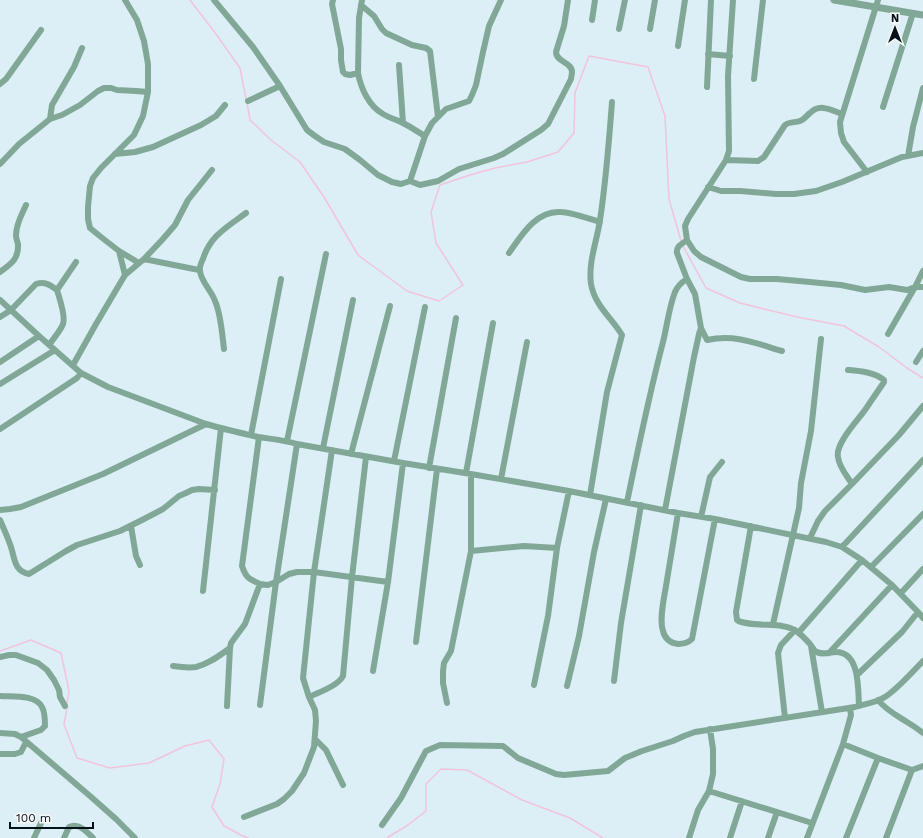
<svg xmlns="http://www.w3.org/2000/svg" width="923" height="838" font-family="'Work Sans',sans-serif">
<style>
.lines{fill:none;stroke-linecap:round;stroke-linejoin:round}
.stream{stroke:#f2c4dc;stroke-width:1.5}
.minor{stroke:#81a897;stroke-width:6}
.tertiary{stroke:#81a897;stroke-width:7}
</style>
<rect width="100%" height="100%" fill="#dceef6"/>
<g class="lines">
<path class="stream" d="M190,0L216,34L240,68L246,99
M247,103L250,120L271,140L300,162L324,197L358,255L407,291L439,301L463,285L436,243L431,212L440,185L470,175L495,168L527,162L558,152L574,133L575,93L589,56L648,67L665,116L669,199L681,241
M683,246L706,288L740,303L797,317L844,326L879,347L907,368L923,378
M0,651L31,640L61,653L69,691L67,704
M67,708L64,724L77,758L110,768L149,763L185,746L209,740L224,759L220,784L212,807L224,826L241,835L248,838
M387,838L408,825L426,811V784L441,769L467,770L522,800L570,818L603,838"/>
<path class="minor" d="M125,0L137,20L144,41L148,64V92L143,116L134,135L101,168L93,178L90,186L88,207V219L90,228L101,237L119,251L139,263
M214,0L253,47L280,86
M333,0L332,4L341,49V60L343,72L345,74L350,75L358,73
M362,0L359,18L358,73C361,89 369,106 383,114C390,118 397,120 403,123C411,127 418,132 425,136
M733,0L728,76L729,151L726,160L688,219L685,226L687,240L694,251L701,257L741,277L750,279H777L810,282L841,285L865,290L889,287L907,290L915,287H923
M361,5L374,16L382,29L386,33L412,45L426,48L430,51L431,59L438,117
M592,20L595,0
M619,29L625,0
M650,29L655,0
M678,46L685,0
M708,54L730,56
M399,65L403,123
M754,79L763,0
M0,84L6,79L41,30
M707,87L711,0
M248,101L280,86L307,130L315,136L324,142L345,149L360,160L378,175L392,182L401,184L410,181L425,136L432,123L446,109L469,101L472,95L476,85L483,52L489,26L501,0
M883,107L913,13
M50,119L52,105L74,67L82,48
M115,154L135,152L153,147L201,125L216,116L225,105
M908,156L913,127L923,88
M726,160L758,161L764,157L785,125C790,121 795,123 800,121C805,119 806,116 810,113C820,103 831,110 842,114
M0,164L19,144L50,119L62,115L80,105L98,91L104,88H111L117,90L136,91L148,92
M867,172L844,142L841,133L840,122L878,0
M410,181L420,185L438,181L459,169L494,158L503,154L541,130L548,124L571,79C571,77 572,75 572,72C572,62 556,62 556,52L564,26L568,0
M708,187L721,191H740L776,194H794L816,191L842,182L902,157L923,153
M687,240C682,244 676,246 677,253L687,279L695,294L701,328L707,340C735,334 755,343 782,351
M119,251L125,275
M509,253C521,236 536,210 561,212C571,212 589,219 600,222
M144,259L199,270
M0,272C11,264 19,259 18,244C17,241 16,238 16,235C16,224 22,214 26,205
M0,300L39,336L81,373L108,387L206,424C223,429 241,433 258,437C271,439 284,440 297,444L403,463L471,474L569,491L678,513L715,519L826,542L842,547L862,560L892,585L918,612L923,618
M0,317L11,310L36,284C45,281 50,285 57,290
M888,334L915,287L923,271
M49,345C53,339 61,330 63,324C66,316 59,297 57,290L76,262
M224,349C222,334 221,314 215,301C212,291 201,282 200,271C199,267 201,263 203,259C210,236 227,227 246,213
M0,362L39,336
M916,362L923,351
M73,365L96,324L125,275L144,259L162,240L175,225L188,200L212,170
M848,370C860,371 874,372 884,380V382C878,391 871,401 865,410C858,420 835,444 838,457C839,467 847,476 852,484
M0,384L55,350
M0,429L77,378L81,373
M251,435L281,279
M259,437L242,566C246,578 249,579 260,584
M287,441L326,254
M323,448L353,300
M351,454L390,306
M394,461L425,307
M429,468L456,318
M466,473L493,323
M501,479L527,342
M590,495L607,392L622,335C611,317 595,306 591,284C588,262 597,241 600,220C606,181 609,142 612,102
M627,502C638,449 649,395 663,342C667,326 669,307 675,292C678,285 682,282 687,279
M0,510L10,509L21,507L103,474L206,424
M665,510L694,357L699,334L701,328
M678,513C674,537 670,561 666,586C664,598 659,620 663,631C665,639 670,643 678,644C684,644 688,643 692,639L715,519
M701,517L710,477L722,462
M0,520C4,529 8,538 11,547C15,559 14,571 29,574L66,551L77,545L120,531L144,519L163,509L179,496L186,493L192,490L199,489L215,490
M131,526L136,556L140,565
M751,526L736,612L737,620C745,626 771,624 782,626C795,628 801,634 810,644C812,646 813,649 815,651C822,656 829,652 836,652C860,652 858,689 859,706
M810,538L818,521L825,511L852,484L899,435L923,406
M842,547L923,460
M471,551L524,546L557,548
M871,567L923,514
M203,591L221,428
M901,593L923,569
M773,624L799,508L801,483L811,431L821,339
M799,632L862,560
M416,642L437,469
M811,646L822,712
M829,653L892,585
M0,657L9,655H16L38,663L47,670L54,680L59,690L60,697L65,706
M173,666C180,667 189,668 196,667C209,664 220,655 230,648
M373,671L388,582L403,463
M857,675L902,632L918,612
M614,681L621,623L641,505
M534,685L548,616L557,548L569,491
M567,686L579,636L594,552L606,499
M0,696C12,697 36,694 42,707C45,712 45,720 45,726L41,730L21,737
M309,697C319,692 338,686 343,676L352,577L366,457
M878,700C886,710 896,715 907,722C912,725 918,729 923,733
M447,703L443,683V671L444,663L451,651L471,551V474
M260,705L276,582L297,444
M227,706L230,648L231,643L245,624L260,584L268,585L276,582L289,574L297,572H314L388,582
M785,718L778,653L781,645L795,630
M0,733L15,734L21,737L90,796L116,819L135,838
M315,739L326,750L343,785
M843,744L878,758L912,770
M0,754H15L21,752L26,742
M709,791L812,823
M244,817L277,804L284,799L292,791L304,773L314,747L316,721L315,710L309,697L303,678L314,572L332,450
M382,825L401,798L419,764L426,751L440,745L503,746L518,758L556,774L564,775L608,771L625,758L642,751L673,741L684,736L695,732L855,707C864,704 875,703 883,698C895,692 913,671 923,661
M34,838L41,823
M64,838L69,827C71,827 73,825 76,826C82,826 89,834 93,838
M689,838L698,810L709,791L713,774V749L710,729
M730,838L742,801
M768,838L777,812
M807,838L843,744L851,715L850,708
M846,838L878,758
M886,838L912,770L923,766"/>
<path class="tertiary" d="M834,0L923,15"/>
</g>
<g transform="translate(895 28)" stroke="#f8f8f8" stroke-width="3" paint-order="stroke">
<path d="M0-3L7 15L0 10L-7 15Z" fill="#00121a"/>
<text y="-6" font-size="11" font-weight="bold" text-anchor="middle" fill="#00121a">N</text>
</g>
<path d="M10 822v6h83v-6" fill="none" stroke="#00121a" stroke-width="2"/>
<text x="16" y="822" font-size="12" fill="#00121a" stroke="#f8f8f8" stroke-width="3" paint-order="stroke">100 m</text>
</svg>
